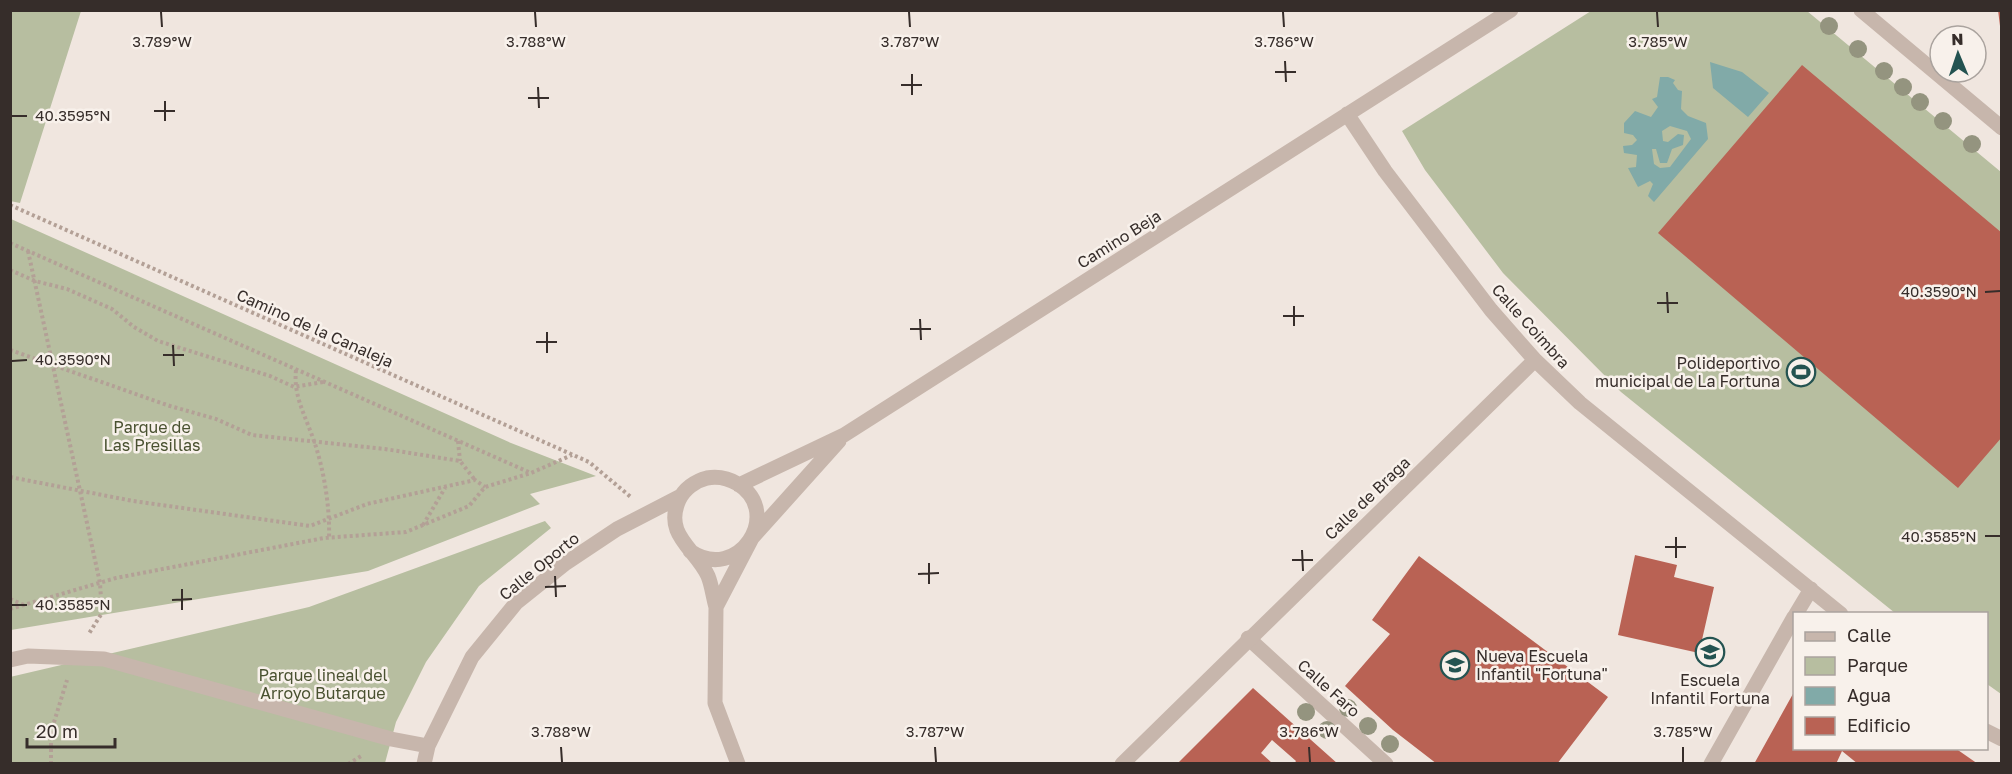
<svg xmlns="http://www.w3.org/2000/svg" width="2012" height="774" font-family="'Golos Text',sans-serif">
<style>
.green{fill:#b7bea0}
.water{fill:#81aaa8;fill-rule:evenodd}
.building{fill:#b96254}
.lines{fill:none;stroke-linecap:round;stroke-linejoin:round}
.path{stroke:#b3a096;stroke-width:4;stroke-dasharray:3 3;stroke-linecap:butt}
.pedestrian{stroke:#c7b6ac;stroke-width:15}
.minor{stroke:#c7b6ac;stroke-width:15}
.tree{fill:#94947f}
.ticks{fill:none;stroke:#362d2a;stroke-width:2}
.labels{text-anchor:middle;stroke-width:5;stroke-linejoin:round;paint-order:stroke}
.street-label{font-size:16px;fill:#362d2a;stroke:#f8f1eb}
.poi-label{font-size:16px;fill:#362d2a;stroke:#f8f1eb;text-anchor:end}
.park-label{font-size:16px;fill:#495130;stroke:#f8f1eb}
.ticks-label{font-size:15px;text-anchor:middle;fill:#362d2a;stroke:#f8f1eb;stroke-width:5;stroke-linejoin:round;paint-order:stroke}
</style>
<rect width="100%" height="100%" fill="#f0e6df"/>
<path class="green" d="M11,10L81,11L20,203L10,201Z
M1591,11H1807L2001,172V694L1987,684L1986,614L1895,613L1621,392L1503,273L1425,170L1402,131Z
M11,219L511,443L596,476L530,494L540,504L368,571L11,630Z
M545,521L551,528L479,586L426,662L396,722L385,763H11L10,677L309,607Z"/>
<path class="water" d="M1710,62L1742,72L1769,93L1748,117L1713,88Z
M1660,77H1668L1675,80L1673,83L1678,90L1682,91L1681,109L1688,116L1706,123L1708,139L1654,202L1648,196L1653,184L1650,181L1638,187L1628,168L1636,167L1637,155L1624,153L1623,146L1632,145L1637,140L1633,135L1624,133V123L1635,111L1651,117L1658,107L1652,99L1657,97ZM1670,126L1687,131L1691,139L1670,167L1660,168L1654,164L1652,149H1656L1660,163H1667L1672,149L1683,145L1684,135L1678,134L1668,142L1663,141L1662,131Z"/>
<path class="building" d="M1998,10H2002V26H2000Z
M1802,65L2002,233V437L1958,488L1658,233Z
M1635,555L1677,565L1674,577L1714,587L1699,653L1618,635Z
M1419,556L1608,697L1557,764H1437L1393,730L1345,686L1390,634L1372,620Z
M1253,688L1301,731L1338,764H1294L1296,761L1272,740L1261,753L1273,764H1177Z
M1794,692V748H1955L1978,764H1858L1842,751L1836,764H1754Z"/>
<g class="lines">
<path class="path" d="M10,205L589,462L632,498
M10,243L531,473
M28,251L100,583L102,613L88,635
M10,270L35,281L67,289L112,309L134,327L158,341L270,376L294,387L323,382
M10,350L170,406L216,419L252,435L385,449L460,461L475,480
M296,370C293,396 306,417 314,441C324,470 330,507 329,538
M458,441L460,461
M10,477L133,501L310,526L367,504L475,480L485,487
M423,525L445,488
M10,599L26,606
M10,609L116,578L324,538L406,532L469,506L485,487L531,473L572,455
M51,764V732L67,680
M348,764L363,755"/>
<path class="pedestrian" d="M1248,638L1386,764"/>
<path class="minor" d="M1861,10L2002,128
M1347,114L1385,171L1491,310L1535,360L1580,403L1841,614
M739,485L844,435L1511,10
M690,551C738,584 784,513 738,484C728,478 718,476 707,478C695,481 684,489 679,500C663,535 696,549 708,576C712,586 713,597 716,607L752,538L839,441
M716,607L715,703L738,764
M1796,614L1811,589
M10,660L28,656L104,659L391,739L428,746
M1986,731L2002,739
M424,764L428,746L472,657L516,603L566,563L617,529L681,496
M1122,764L1535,360
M1711,764L1794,617"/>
</g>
<g class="tree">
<circle cx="1829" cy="26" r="9"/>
<circle cx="1858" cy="49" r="9"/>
<circle cx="1884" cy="71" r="9"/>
<circle cx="1903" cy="87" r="9"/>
<circle cx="1920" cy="102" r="9"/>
<circle cx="1943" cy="121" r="9"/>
<circle cx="1972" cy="144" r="9"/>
<circle cx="1348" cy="708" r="9"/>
<circle cx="1306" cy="712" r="9"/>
<circle cx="1368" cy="726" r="9"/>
<circle cx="1327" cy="730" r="9"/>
<circle cx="1390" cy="744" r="9"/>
</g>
<path class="ticks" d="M161,12L162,27M535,12L536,27M909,12L910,27M1283,12L1284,27M1657,12L1658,27M1285,61L1286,82M1275,72H1296M912,74V95M901,85H922M538,87L539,108M528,98H549M165,101V121M154,111H175M12,116H27M1667,292L1668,313M1985,292L2000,291M1657,303H1678M1294,306V326M1283,316H1304M920,319L921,340M910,329H931M547,332V353M536,342H557M173,345L174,366M163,355H184M12,361L27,360M1985,536H2000M1676,537V558M1665,547H1686M1302,550L1303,571M1292,560H1313M929,563V584M918,574L939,573M555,576L556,597M545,587L566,586M182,589V610M172,600L192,599M12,605H27M561,747L562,762M935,747L936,762M1309,747L1310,762M1683,747V762"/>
<defs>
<g id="stadium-ring" transform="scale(1.5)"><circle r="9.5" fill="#f8f1eb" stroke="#245351" stroke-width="1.5"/><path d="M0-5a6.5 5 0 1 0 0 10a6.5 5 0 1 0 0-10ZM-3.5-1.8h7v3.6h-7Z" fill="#245351"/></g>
<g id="school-ring" transform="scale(1.5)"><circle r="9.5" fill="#f8f1eb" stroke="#245351" stroke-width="1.5"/><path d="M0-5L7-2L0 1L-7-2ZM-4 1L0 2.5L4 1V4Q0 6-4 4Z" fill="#245351"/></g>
</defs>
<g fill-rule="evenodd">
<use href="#stadium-ring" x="1801" y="372"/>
<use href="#school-ring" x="1710" y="652"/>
<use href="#school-ring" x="1455" y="665"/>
</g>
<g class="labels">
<g class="street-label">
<text transform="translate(1119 239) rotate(-32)" y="6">Camino Beja</text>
<text transform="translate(1531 326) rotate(48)" y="6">Calle Coimbra</text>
<text transform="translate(315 328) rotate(24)" y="6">Camino de la Canaleja</text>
<text transform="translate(1367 498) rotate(-44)" y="6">Calle de Braga</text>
<text transform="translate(539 566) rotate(-39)" y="6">Calle Oporto</text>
<text transform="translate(1329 688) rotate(42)" y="6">Calle Faro</text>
</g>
<g class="poi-label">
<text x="1780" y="369">Polideportivo<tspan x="1780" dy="18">municipal de La Fortuna</tspan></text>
<text x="1476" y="662" text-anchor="start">Nueva Escuela<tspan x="1476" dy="18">Infantil "Fortuna"</tspan></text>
<text x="1710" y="686" text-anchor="middle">Escuela<tspan x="1710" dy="18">Infantil Fortuna</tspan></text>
</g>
<g class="park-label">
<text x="152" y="433">Parque de<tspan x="152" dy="18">Las Presillas</tspan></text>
<text x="323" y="681">Parque lineal del<tspan x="323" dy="18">Arroyo Butarque</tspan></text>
</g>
</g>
<g class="ticks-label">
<text x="162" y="47">3.789°W</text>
<text x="536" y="47">3.788°W</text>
<text x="910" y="47">3.787°W</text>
<text x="1284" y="47">3.786°W</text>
<text x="1658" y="47">3.785°W</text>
<text x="73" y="121">40.3595°N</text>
<text x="1939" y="297">40.3590°N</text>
<text x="73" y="365">40.3590°N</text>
<text x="1939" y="542">40.3585°N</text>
<text x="73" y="610">40.3585°N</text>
<text x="561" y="737">3.788°W</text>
<text x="935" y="737">3.787°W</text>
<text x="1309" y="737">3.786°W</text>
<text x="1683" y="737">3.785°W</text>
</g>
<rect width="2012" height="774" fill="none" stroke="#362d2a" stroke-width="24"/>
<rect x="1793" y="612" width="195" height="138" fill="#f8f1eb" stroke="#aaa39e" stroke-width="1.5"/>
<rect x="1805" y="632" width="30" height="9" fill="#c7b6ac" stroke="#aaa39e" stroke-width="1.5"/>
<text x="1847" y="642" font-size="18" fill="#362d2a">Calle</text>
<rect x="1805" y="657" width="30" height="18" fill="#b7bea0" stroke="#aaa39e" stroke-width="1.5"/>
<text x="1847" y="672" font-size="18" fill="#362d2a">Parque</text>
<rect x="1805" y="687" width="30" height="18" fill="#81aaa8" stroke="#aaa39e" stroke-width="1.5"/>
<text x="1847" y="702" font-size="18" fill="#362d2a">Agua</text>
<rect x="1805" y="717" width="30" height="18" fill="#b96254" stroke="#aaa39e" stroke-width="1.5"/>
<text x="1847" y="732" font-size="18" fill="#362d2a">Edificio</text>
<g transform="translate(1958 54) rotate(358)"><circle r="28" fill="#f8f1eb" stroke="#aaa39e" stroke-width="1.5"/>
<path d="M0-4.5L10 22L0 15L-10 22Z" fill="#245351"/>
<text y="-9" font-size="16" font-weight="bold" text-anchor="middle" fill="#362d2a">N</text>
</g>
<path d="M27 738v9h88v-9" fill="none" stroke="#362d2a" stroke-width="3"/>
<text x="36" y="738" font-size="18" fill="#362d2a" stroke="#f8f1eb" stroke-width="4.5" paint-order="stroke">20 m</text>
</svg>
